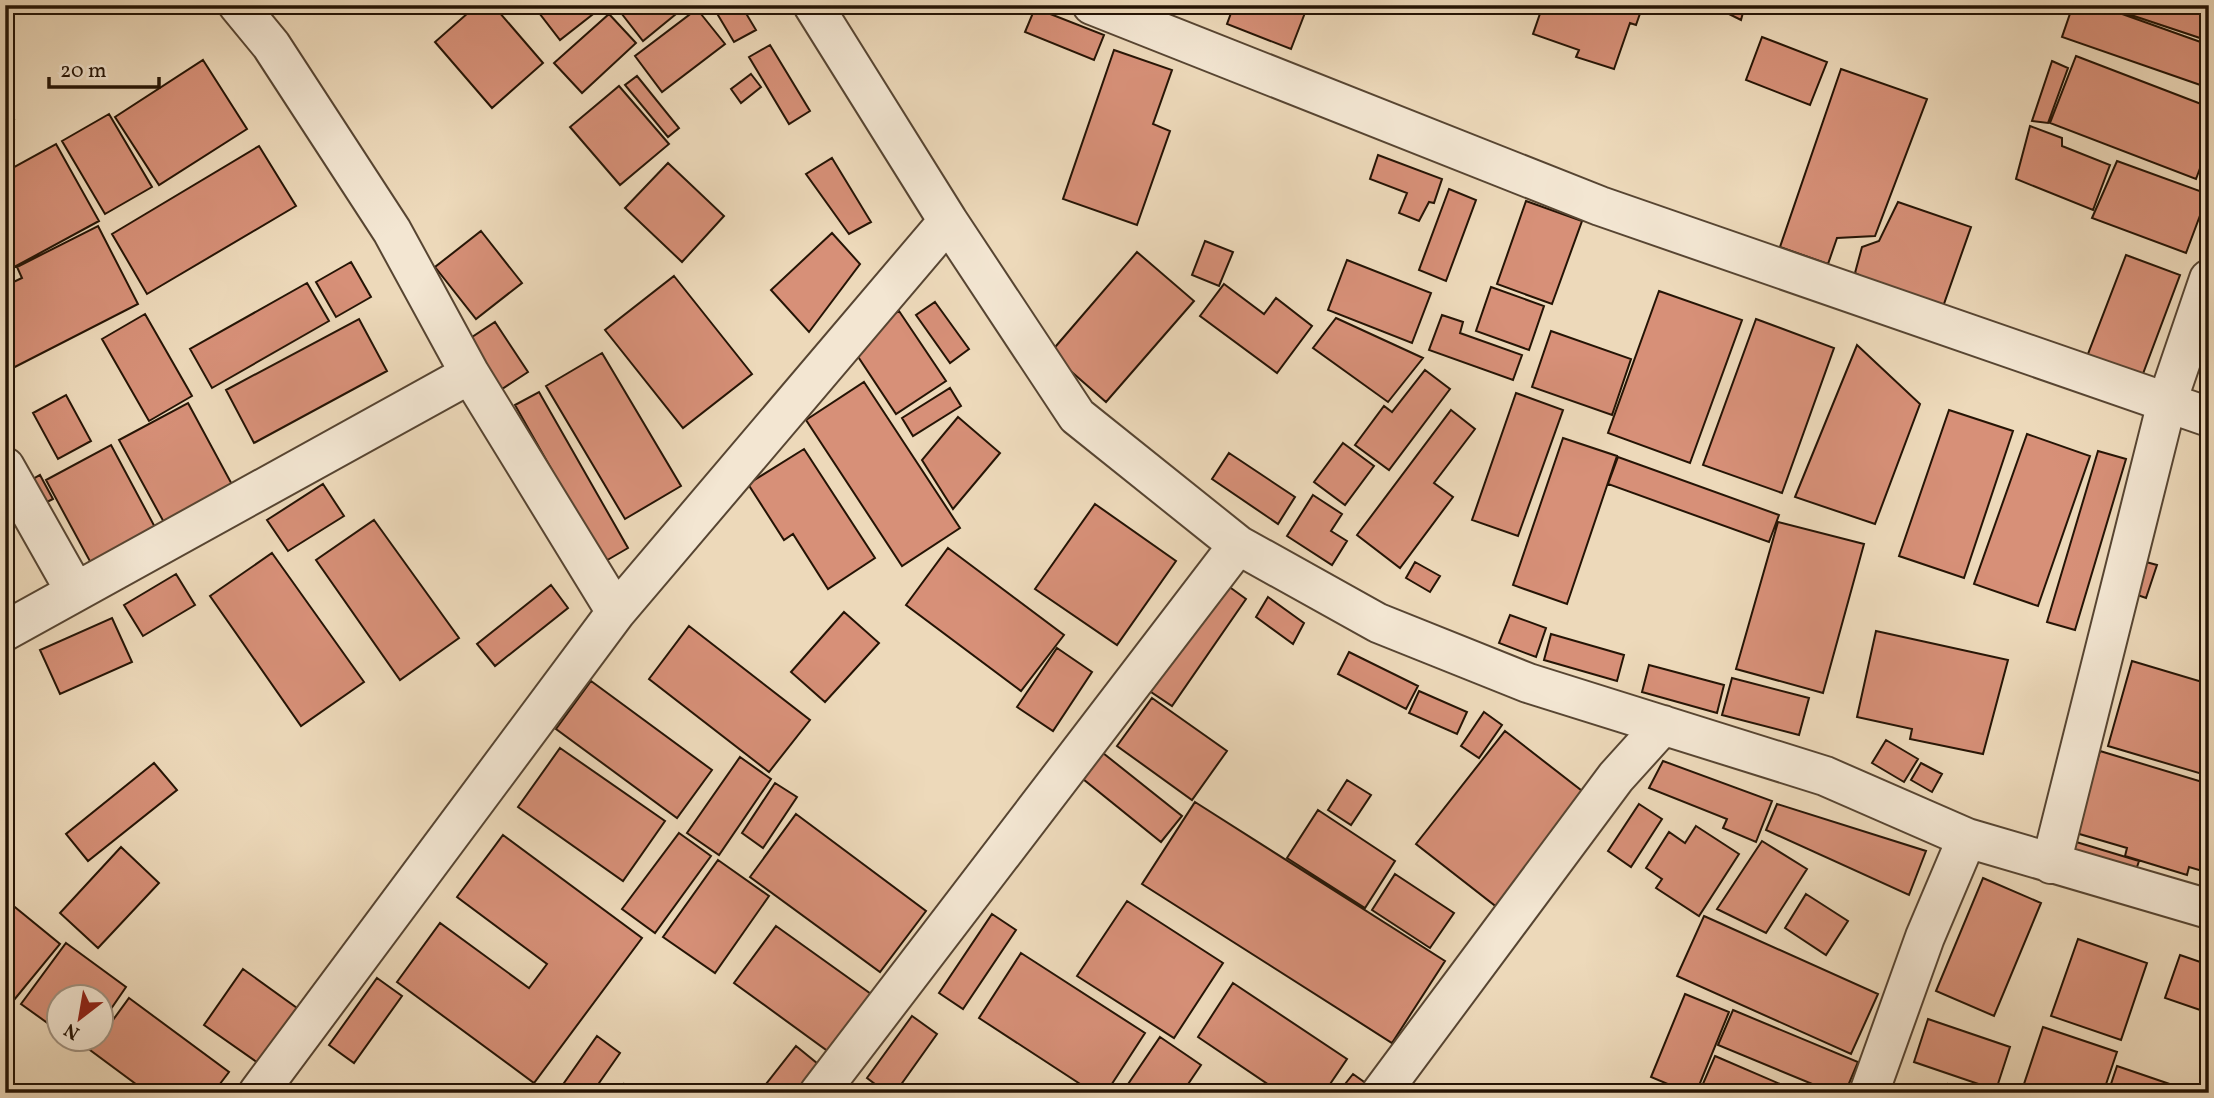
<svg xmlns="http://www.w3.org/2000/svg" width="2214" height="1098" font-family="Vollkorn,serif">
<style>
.building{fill:#d79078;stroke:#251405;stroke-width:2}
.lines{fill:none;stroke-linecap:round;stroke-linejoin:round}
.minor-casing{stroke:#574532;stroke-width:42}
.minor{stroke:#f3e6d2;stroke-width:38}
</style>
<rect width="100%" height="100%" fill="#edd9ba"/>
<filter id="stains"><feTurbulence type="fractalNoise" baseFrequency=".00286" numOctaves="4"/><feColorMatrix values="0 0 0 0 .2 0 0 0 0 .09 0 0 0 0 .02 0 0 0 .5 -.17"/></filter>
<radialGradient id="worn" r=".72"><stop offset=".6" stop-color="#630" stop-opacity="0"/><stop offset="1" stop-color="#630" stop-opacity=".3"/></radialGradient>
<path class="building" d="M477,5H493L543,63L492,108L435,42Z
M533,5H593L597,11L560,40Z
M623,5H687L643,41L618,9Z
M712,5H741L756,30L734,42Z
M1234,5H1308L1291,49L1227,24Z
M1543,5H1643L1636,25L1630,23L1614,69L1576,57L1579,50L1533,34Z
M1711,5H1745L1741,20Z
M2073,5H2097L2209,45V88L2062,37Z
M2101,5H2209V41Z
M1035,8L1104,35L1094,60L1025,32Z
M697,9L725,44L662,92L635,56Z
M609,14L636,43L582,93L554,63Z
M1762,37L1827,62L1810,105L1746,80Z
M770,45L810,111L789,124L749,57Z
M1114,50L1172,70L1153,124L1170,131L1137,225L1063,199Z
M2076,56L2209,107V144L2196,179L2050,123Z
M203,60L247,129L159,185L115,117Z
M2052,61L2068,68L2048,123L2032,121Z
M1841,69L1927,99L1875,236L1837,238L1828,264L1780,247Z
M751,74L761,87L741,103L731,89Z
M637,76L679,128L668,137L625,85Z
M619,86L669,144L620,185L570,127Z
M5,107L14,119L5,126Z
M109,114L152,187L105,214L62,141Z
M2030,126L2062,138V146L2110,165L2093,210L2016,179Z
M56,144L99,221L5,272V172Z
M259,146L296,206L147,294L112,234Z
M1378,155L1442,179L1434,203L1429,202L1419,221L1399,213L1407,193L1370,179Z
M832,158L871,222L849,234L806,174Z
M2117,161L2208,194L2186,253L2092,218Z
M668,163L724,216L682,262L625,208Z
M1449,189L1476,200L1446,281L1419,270Z
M1526,201L1582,221L1552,304L1497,284Z
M1898,202L1971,227L1939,318L1855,273L1862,247L1879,241Z
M98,226L138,304L5,372V286L22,278L17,267Z
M481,231L522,283L476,319L435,267Z
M832,233L860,264L809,332L771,290Z
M1205,241L1233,252L1219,286L1192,275Z
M1137,252L1194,301L1106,402L1050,353Z
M2126,255L2180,275L2138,387L2083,367Z
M1347,260L1431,293L1412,343L1328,310Z
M351,262L371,297L336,317L316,282Z
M674,276L752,374L683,428L605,330Z
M307,283L329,321L212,388L190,349Z
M1224,284L1264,314L1276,298L1312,326L1277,373L1200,316Z
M1491,287L1544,306L1529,350L1476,331Z
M1659,291L1742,320L1690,463L1608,433Z
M935,302L969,349L950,363L916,315Z
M899,311L946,381L896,414L849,343Z
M145,314L192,396L149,421L102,339Z
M1442,315L1463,322L1460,333L1522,355L1513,380L1429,350Z
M1336,318L1423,358L1388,402L1313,348Z
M359,319L387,371L254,443L226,390Z
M1756,319L1834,348L1782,493L1703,465Z
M495,322L528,372L502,389L469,339Z
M1551,331L1631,359L1612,415L1532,387Z
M1857,345L1920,404L1875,524L1795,497Z
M602,353L681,486L625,519L546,386Z
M1425,370L1450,389L1389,470L1355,445L1384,406L1392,412Z
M864,382L960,528L902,566L806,420Z
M950,388L961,406L913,436L902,418Z
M539,392L628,548L604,562L515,405Z
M1516,393L1563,410L1518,536L1472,520Z
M66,395L91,441L58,459L33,413Z
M188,403L235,490L166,526L119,440Z
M1451,410L1475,429L1434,483L1453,497L1400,568L1357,535Z
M1949,410L2013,431L1964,578L1899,556Z
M958,417L1000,453L953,509L922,460Z
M2027,434L2090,456L2038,606L1974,584Z
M1563,438L1617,456L1567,604L1513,585Z
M1343,443L1374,466L1345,505L1314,482Z
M111,445L157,531L92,565L46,480Z
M804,449L875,558L828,589L793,534L784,540L748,484Z
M2098,451L2126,459L2075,630L2047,622Z
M1229,453L1295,497L1278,524L1212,479Z
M1618,457L1779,515L1769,542L1608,484Z
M40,475L53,499L33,509L21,486Z
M323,484L344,516L288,551L267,520Z
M1313,495L1342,514L1331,531L1347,541L1332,565L1287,536Z
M1095,504L1176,561L1117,645L1035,589Z
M374,520L459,638L400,680L316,560Z
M1778,522L1864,544L1823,693L1736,669Z
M948,548L1064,635L1021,691L906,605Z
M272,553L364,682L301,726L210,596Z
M2135,559L2157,565L2146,598L2126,591Z
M1415,562L1440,576L1430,592L1406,578Z
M176,574L195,605L143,636L124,605Z
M1224,583L1246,599L1172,706L1148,690Z
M551,585L568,608L495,666L477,644Z
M1268,597L1304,623L1293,644L1256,617Z
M844,612L879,643L825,702L791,672Z
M1510,615L1546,628L1536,657L1499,643Z
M112,618L132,662L60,694L40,650Z
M689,626L810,720L769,772L649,679Z
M1876,631L2008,660L1983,754L1910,739L1912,729L1857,717Z
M1551,634L1624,655L1617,681L1544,660Z
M1057,648L1092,672L1053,731L1017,707Z
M1349,652L1418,686L1406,709L1338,674Z
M2132,661L2209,684V776L2108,746Z
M1649,665L1724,685L1717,713L1642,692Z
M1732,678L1809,698L1799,735L1722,715Z
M591,681L712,770L677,818L556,729Z
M1419,691L1467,712L1457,734L1409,713Z
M1152,698L1227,751L1192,800L1117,746Z
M1484,712L1502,725L1479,758L1461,746Z
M1505,731L1586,794L1498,908L1416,844Z
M1886,740L1918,759L1904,782L1872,763Z
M560,748L665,821L623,881L518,807Z
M2100,751L2209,784V873L2189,867L2187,875L2125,856L2127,848L2076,833Z
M1103,753L1182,816L1161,842L1083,779Z
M740,757L771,779L719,855L687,833Z
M1663,761L1772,801L1756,842L1723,828L1727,819L1649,788Z
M154,763L177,790L88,861L66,834Z
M1921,763L1942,774L1932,792L1911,780Z
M1347,780L1371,795L1351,825L1328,810Z
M775,783L797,797L763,848L742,833Z
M1195,802L1445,961L1392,1043L1142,884Z
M1639,804L1662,819L1631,867L1608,851Z
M1777,804L1926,851L1909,895L1766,830Z
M1318,810L1395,861L1365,908L1287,858Z
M796,814L926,911L880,972L750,877Z
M1696,826L1739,854L1699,916L1656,888L1662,879L1646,868L1669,832L1685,843Z
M679,833L711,856L655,933L622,909Z
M503,835L642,938L534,1083L397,982L440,923L529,988L547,964L457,897Z
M2063,838L2139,861L2131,885L2056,862Z
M1762,841L1807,869L1766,933L1717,909Z
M121,847L159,883L98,948L60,913Z
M718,860L769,896L715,973L663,937Z
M1395,874L1454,913L1430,948L1372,910Z
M1983,878L2041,903L1994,1016L1936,991Z
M1806,894L1848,921L1826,955L1785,928Z
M5,899L60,944L14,1000L5,992Z
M1127,901L1223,963L1174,1038L1077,976Z
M992,914L1016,930L963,1009L939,993Z
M1704,916L1878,994L1851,1054L1677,976Z
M776,926L871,994L829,1052L734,983Z
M2078,939L2147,963L2121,1040L2051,1016Z
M66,943L126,987L102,1022V996H60V1032L21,1004Z
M1021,953L1145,1033L1106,1093H1094L979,1018Z
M2180,955L2209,965V1013L2165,998Z
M243,969L297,1008L258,1063L204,1025Z
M377,978L402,996L354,1063L329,1045Z
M1233,983L1347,1059L1324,1093H1281L1198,1037Z
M1685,994L1729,1012L1696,1093H1689L1651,1077Z
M129,998L229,1072L213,1093H148L90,1050L99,1038H102V1035Z
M1733,1010L1858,1062L1845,1093H1834L1718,1045Z
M912,1016L937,1034L895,1093H887L867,1078Z
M1928,1019L2010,1047L1996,1090L1914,1062Z
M2043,1027L2117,1052L2103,1093H2021Z
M597,1036L620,1053L592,1093H557Z
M1160,1037L1201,1065L1182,1093H1122Z
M69,1038H90L82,1049Z
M796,1046L818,1064L795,1093H759Z
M1715,1056L1801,1093H1699Z
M2117,1066L2196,1093H2108Z
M1353,1074L1374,1089L1371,1093H1338Z
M624,1084L637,1093H618Z
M1948,1084L1973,1093H1945Z"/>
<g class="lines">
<g class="minor-casing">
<path id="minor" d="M238,5L271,45L392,231L470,374L616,612
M813,5L948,221L1077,416L1238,545L1378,623L1528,683L1825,776L1967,838L2209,909
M1092,5L1600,206L2209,417
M5,467L75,591
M5,631L470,374
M2051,864L2167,402L2209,279
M258,1093L616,612L948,221
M819,1093L1238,545
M1381,1093L1616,777L1663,725
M1869,1093L1925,937L1967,838"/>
</g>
<use href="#minor" class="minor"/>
</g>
<rect width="2214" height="1098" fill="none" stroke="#edd9ba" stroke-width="28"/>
<rect x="7" y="7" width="2200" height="1084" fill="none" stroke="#251405" stroke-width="3.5"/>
<rect x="14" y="14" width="2186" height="1070" fill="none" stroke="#251405" stroke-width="2"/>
<g transform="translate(80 1018) rotate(211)"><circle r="33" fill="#f3e6d2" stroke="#a19280" stroke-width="2"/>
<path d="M0-5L12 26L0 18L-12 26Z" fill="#8f2418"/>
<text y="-10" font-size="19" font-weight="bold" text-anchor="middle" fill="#251405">N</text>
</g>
<path d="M49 77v10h110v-10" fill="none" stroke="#251405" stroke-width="3.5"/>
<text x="60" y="77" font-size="21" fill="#251405" stroke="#f3e6d2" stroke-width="5" paint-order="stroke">20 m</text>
<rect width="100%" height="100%" filter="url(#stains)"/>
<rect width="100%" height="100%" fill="url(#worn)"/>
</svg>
